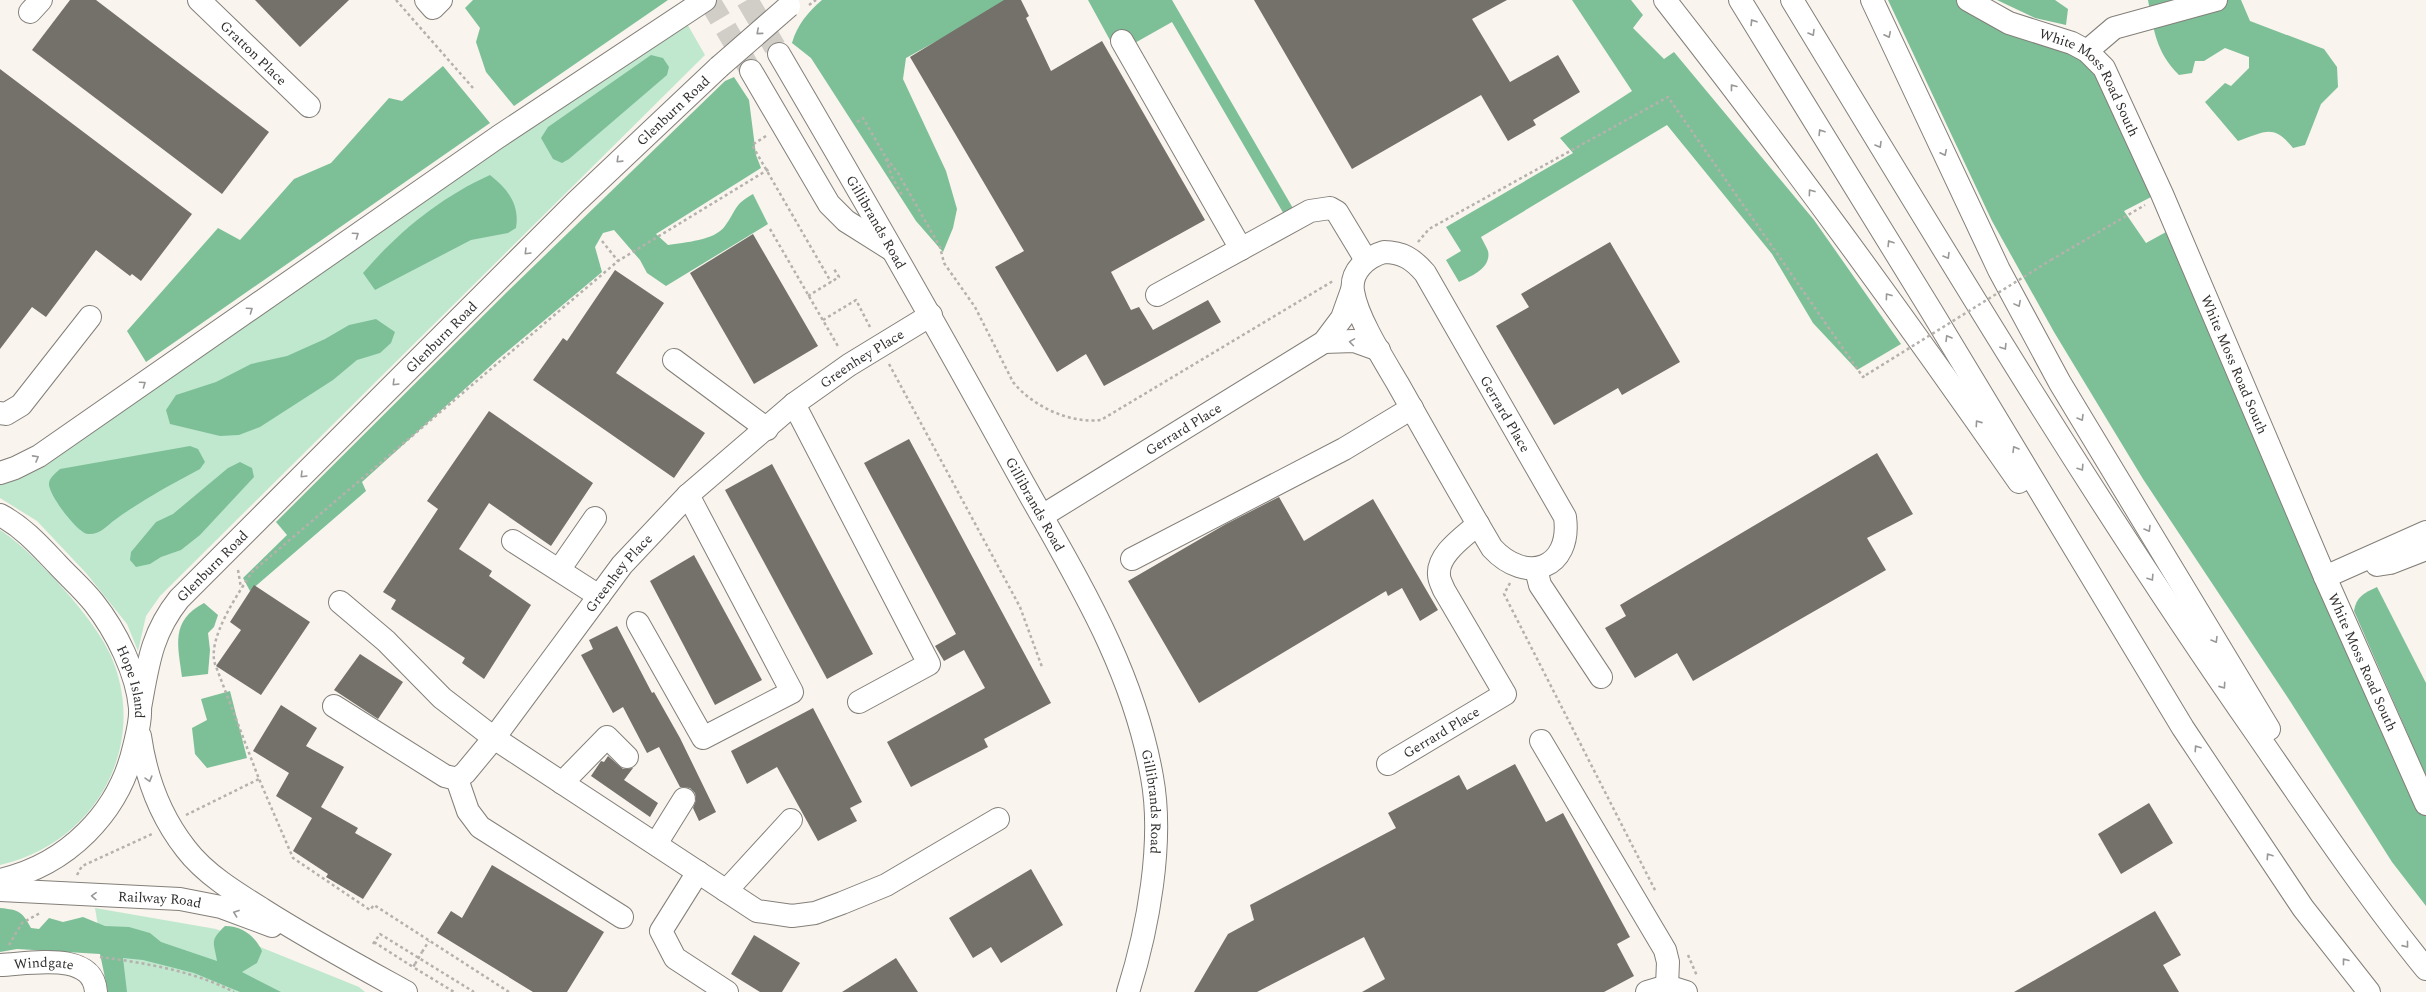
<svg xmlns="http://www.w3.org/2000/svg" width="2426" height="992" viewBox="0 0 2426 992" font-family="Spectral,serif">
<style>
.green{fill:#c0e8ce}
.forest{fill:#7dc097}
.building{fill:#74706a}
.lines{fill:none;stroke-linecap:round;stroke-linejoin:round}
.minor-tunnel{stroke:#d1cdc7;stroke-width:22;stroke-dasharray:22 11;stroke-linecap:butt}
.minor-casing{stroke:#837f79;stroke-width:24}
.major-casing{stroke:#837f79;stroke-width:24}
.highway-casing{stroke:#837f79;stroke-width:24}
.path{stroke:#b5b1ac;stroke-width:2.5;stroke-dasharray:3 3;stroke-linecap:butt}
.minor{stroke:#fff;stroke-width:22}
.major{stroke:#fff;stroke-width:22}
.highway{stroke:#fff;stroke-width:22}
.major-bridge-casing{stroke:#837f79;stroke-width:24;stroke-linecap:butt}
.path-bridge{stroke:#b5b1ac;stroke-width:2.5;stroke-dasharray:3 3;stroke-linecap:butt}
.major-bridge{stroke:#fff;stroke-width:22}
.oneway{stroke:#989896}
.labels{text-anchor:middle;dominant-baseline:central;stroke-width:4;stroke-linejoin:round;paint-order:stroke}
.street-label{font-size:14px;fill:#32302e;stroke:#fff}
</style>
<rect width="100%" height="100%" fill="#f9f4ed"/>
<!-- green -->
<g class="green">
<polygon points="686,22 705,55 160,596 146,616 138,651 127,624 86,573 37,521 0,498 0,481 116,409"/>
<path d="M0 530C33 551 96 620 111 656 150 747 94 844 0 865Z"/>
<polygon points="95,908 216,929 359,987 365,992 109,992"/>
</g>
<!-- forest -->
<g class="forest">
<polygon points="473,0 668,0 514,106 486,72 476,42 480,28 465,8"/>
<path d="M822 0H1011L906 58 903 79 946 171 957 209 953 228 943 252 916 221 811 58 792 43C797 25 808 12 822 0Z"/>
<polygon points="1088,0 1172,0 1294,210 1285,216 1172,22 1117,53"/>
<path d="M1572 0H1631L1643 15 1633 28 1664 59 1674 52 1814 220 1901 344 1857 370 1813 323 1772 254 1667 125 1481 237C1483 241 1486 246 1488 251 1492 268 1470 277 1459 282L1446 260 1461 251 1446 227 1573 153 1560 138 1632 91Z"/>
<polygon points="1888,0 1960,0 2066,49 2098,72 2153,196 2124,211 2146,243 2166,232 2426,801 2426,906 2392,862 2290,701 2143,479 2054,332 1992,221"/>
<polygon points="1997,0 2055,0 2068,9 2066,25 2035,18"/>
<path d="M2148 0H2241L2250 21 2324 49 2337 67 2338 87 2321 104 2305 145 2293 148C2273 123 2265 132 2238 141L2205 102 2225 83 2231 86 2249 68V57L2225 48 2204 61H2195L2192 73 2179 75C2156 52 2154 31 2148 0Z"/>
<polygon points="651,55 663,58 669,67 667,75 569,159 562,163 553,159 541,138 548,127"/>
<polygon points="443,66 490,123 146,362 127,331 218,228 240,240 294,179 331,163 389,98 402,101"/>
<path d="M734 77 749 100 756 155 761 168 656 234 668 245C685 242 714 241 725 226 737 210 733 205 753 194L768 224 666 286 647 273 640 260 614 230 603 233 595 247 602 272 498 359 362 482 366 491 250 591 243 578 287 535 276 522 507 292 725 81Z"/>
<path d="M490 175C508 189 520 205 516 228L508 233 471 240 375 290 363 273C398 232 441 197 490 175Z"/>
<polygon points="376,319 395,332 391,343 380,353 357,360 333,380 260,427 239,435 220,436 170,424 166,410 176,395 216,382 251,364 287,356 325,339 349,325"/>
<path d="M190 446 198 449 205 462 200 469C170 485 140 501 112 522 105 528 98 535 88 534 78 534 47 493 49 483 50 477 56 473 60 469Z"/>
<polygon points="240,462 252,468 254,477 200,535 181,550 161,557 150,564 136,567 130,560 131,552 156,522 173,514 228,468"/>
<path d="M2377 587 2426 683V776L2354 611C2356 597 2364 593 2377 587Z"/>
<path d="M204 603 218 615 214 627 208 633 210 650 208 674 182 677C178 645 170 621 204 603Z"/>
<polygon points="230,691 247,758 207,768 195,754 192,728 207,720 201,699"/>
<path d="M0 908C19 910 22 911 31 928L39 929 49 918 63 922 83 917 105 926 129 927 150 933 161 942 217 961C214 942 209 941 225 926 242 926 255 936 262 951L257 963 242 972 281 992H240L194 973 143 960 123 958 127 992H108L100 954 17 949 0 952Z"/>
</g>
<!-- building -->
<g class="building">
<polygon points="70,0 96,0 269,132 222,194 32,50"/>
<polygon points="255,0 349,0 300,47"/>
<polygon points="1004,0 1021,0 1029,16 1026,18 1051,71 1102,41 1205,220 1111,272 1131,310 1139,307 1153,330 1208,300 1221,322 1104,386 1086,354 1057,372 995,267 1024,251 910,57"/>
<polygon points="1254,0 1507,0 1472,19 1510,82 1558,55 1580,92 1533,120 1536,125 1508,141 1481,95 1352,169"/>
<polygon points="0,69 192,214 141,281 132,274 130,276 96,250 46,317 32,307 0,349"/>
<polygon points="753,234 818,346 754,384 690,273"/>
<polygon points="1610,242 1680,362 1622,395 1618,388 1554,425 1496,326 1529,307 1521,294"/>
<polygon points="615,270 664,303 616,373 705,433 674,478 533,380 563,338 567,341"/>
<polygon points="489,411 593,483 551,546 489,503 459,549 492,571 489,576 531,605 484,679 462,663 465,658 391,609 396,600 383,592 438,509 427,501"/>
<polygon points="909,439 1051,703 984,739 988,747 911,787 887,742 985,688 964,650 944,661 935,646 956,634 864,463"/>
<polygon points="1877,453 1913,514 1867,538 1886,570 1693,681 1677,653 1635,678 1605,628 1626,616 1620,605"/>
<polygon points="772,464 873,654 827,679 725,490"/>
<polygon points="1279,497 1304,541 1373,499 1438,610 1420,621 1402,588 1388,596 1386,591 1199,703 1128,581 1226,524"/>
<polygon points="694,555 762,680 715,705 650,581"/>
<polygon points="254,585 310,622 261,695 216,666 241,630 230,622"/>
<polygon points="617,626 652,693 654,692 680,738 716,812 699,821 693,808 696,800 695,793 690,788 680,787 659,747 647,753 623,707 613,713 581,655 593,649 589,640"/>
<polygon points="360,654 403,682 378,719 334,690"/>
<polygon points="281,705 317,728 306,746 344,767 321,807 358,828 355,833 392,854 363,899 326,877 328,874 293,851 312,818 276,796 289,773 253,751"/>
<polygon points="813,708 862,802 850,808 857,821 818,841 777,767 747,784 731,751"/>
<polygon points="608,756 623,769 633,768 624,780 658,803 650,817 591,776 601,761 604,762"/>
<polygon points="1515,764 1546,822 1563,813 1630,937 1617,944 1634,976 1604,992 1362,992 1385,979 1364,937 1257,992 1194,992 1228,934 1254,920 1250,905 1396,828 1388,813 1459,775 1467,790"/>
<polygon points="2149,803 2173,843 2121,874 2098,834"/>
<polygon points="492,865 604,932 567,992 533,992 437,933 451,911 462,918"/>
<polygon points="1031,869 1063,925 1001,963 991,947 973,958 949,918"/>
<polygon points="2155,911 2181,955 2163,965 2179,992 2014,992"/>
<polygon points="754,935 800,963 782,992 760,992 731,974"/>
<polygon points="896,958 918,992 842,992"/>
</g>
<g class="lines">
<!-- minor-tunnel -->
<g class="minor-tunnel">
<polyline points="709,0 751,71"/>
<polyline points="747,0 779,54"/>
</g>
<!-- minor casing -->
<g class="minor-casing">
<g id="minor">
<path id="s1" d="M199 0 309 106"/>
<polyline points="426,0 433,8 441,0"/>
<path id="s2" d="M1968 0 2009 23 2072 43 2087 51 2104 68 2162 194 2325 577 2426 804"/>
<polyline points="30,12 41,0"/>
<polyline points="1122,41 1241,249"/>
<polyline points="2087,51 2114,28 2216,0"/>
<path id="s3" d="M779 54C860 192 939 330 1016 470 1071 570 1132 662 1152 777 1164 842 1148 929 1128 992"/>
<polyline points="751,71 829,204 846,221 892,250"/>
<path d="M1384 252C1402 252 1413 259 1425 273L1565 517C1572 569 1526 585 1492 548 1460 494 1429 439 1398 384 1384 360 1357 318 1353 291 1350 271 1367 257 1384 252Z"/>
<polyline points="1157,295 1310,211 1330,208 1337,212 1366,260"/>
<polyline points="1324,342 1354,341 1379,350"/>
<polyline points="674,360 767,429"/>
<polyline points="794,404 929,664 859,702"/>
<polyline points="0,413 6,414 21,405 90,317"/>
<path id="s4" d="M1042 516 1324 342 1342 318 1352 290"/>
<polyline points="513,541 599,596"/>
<polyline points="1132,559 1344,449 1412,408"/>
<polyline points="2377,565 2390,563 2426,549"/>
<polyline points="1536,569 1540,585 1601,677"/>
<polyline points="559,570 595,518"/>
<polyline points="2325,577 2426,532"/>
<polyline points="340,602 386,641 442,698 494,738 757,911 792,916 815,913 842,903 886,885 998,819"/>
<polyline points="638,623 703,738 792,692 688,495"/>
<path id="s5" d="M334 706 445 776 457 779 465 773 494 738 622 565 688 495 794 404 849 365 931 315"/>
<polyline points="1541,741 1665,950 1668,962 1667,986"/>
<path id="s6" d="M1388 764 1505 694 1444 590C1442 585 1439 580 1439 575 1437 554 1465 536 1478 524"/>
<polyline points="457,779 468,811 480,827 622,917"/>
<polyline points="562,783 607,737 627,757"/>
<polyline points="656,844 684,799"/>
<polyline points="698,872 661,931 675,958 727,992"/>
<polyline points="726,891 791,820"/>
<path id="s7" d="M0 965C30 964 93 950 96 992"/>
<polyline points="1647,992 1667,986 1686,992"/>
</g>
</g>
<!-- major casing -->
<g class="major-casing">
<g id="major">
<polyline points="0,473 15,468 39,456 498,137 705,0"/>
<path id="s8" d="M0 515C23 527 39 545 57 564 69 577 83 589 94 603 116 631 137 673 140 708 141 721 137 734 134 747 119 813 67 865 0 880"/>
<path id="s9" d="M140 708C148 665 151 634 179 599L576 202 719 67"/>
<path d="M140 736C146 778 160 816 186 849 205 874 236 893 262 909 309 939 357 965 406 992"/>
<path id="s10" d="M0 890 180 899 221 907 272 926"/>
</g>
</g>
<!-- highway casing -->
<g class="highway-casing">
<g id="highway">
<path d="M1665 0C1788 157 1905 318 2019 482"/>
<polyline points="1740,0 1932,312 2183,728 2303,908 2369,992"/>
<path d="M1792 0C1942 247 2091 496 2256 733 2311 813 2365 894 2426 969"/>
<polyline points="1872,0 1999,270 2060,383 2269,729"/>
</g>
</g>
<!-- path -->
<g class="path">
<polyline points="396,0 473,88"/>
<polyline points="809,5 816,0"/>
<path d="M857 122 863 118 885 156 898 173 940 247 944 263 975 307 1013 382C1032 406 1070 424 1101 420L1333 281"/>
<polyline points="766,136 752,145 831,282"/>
<polyline points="886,159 892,177 902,195"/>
<polyline points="770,229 839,348"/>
<polyline points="602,241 618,261"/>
<polyline points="1418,242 1429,229 1668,97 1863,377 1866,375"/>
<polyline points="2051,260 2145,205"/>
<polyline points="808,296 839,277 834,269"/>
<polyline points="823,320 856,300 871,329"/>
<polyline points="889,364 1020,607 1042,667"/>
<polyline points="238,570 241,588"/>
<polyline points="1510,583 1504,594 1656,892"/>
<polyline points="186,815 259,779"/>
<polyline points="77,875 82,866 152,834"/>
<polyline points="374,942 413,967"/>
<polyline points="373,944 380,934 474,992"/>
<polyline points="9,945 22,923 40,913"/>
<polyline points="422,952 429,941"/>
<polyline points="1688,955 1697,976"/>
<path d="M100 957C145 963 194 971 234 992"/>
<polyline points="415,964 413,967 454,992"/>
<path d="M509 992 374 905 370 910 293 858 259 779 215 664C207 638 238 594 252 572L618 261 769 169"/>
</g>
<!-- minor -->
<use href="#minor" class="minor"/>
<!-- major -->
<use href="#major" class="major"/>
<!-- highway -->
<use href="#highway" class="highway"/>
<!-- major-bridge casing -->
<g class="major-bridge-casing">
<polyline id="major-bridge" points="719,67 789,6"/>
</g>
<!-- path-bridge -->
<g class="path-bridge">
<polyline points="1866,375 2051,260"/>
<polyline points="415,964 422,952"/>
</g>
<!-- major-bridge -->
<use href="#major-bridge" class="major-bridge"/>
</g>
<!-- one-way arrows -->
<defs><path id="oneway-chevron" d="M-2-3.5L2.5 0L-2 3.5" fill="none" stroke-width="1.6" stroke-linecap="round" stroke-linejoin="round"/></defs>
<g class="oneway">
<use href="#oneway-chevron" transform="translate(1753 22) rotate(-122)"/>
<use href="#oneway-chevron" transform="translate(759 32) rotate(139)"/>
<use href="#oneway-chevron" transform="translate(1812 33) rotate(59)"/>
<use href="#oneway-chevron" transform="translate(1888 35) rotate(64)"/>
<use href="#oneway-chevron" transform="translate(1733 87) rotate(-128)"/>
<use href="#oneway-chevron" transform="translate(1821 132) rotate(-122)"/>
<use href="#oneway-chevron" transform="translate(1879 145) rotate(59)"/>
<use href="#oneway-chevron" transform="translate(1944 153) rotate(64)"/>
<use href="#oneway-chevron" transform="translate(619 160) rotate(136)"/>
<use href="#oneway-chevron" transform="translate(1811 192) rotate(-126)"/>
<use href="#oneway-chevron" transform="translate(356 235) rotate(-35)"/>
<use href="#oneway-chevron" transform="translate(1890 243) rotate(-122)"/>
<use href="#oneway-chevron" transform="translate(527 252) rotate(135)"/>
<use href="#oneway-chevron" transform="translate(1947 256) rotate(59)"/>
<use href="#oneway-chevron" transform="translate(1888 296) rotate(-126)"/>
<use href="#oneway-chevron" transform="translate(2018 304) rotate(62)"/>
<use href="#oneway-chevron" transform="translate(250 310) rotate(-35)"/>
<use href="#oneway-chevron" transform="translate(1948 338) rotate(-121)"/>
<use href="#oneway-chevron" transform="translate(1352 342) rotate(-171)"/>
<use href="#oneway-chevron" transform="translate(2004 347) rotate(58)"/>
<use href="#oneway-chevron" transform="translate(395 383) rotate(135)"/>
<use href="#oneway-chevron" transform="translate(143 384) rotate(-35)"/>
<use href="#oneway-chevron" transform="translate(2081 418) rotate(59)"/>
<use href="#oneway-chevron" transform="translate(1978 423) rotate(-125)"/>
<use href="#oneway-chevron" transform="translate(2015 449) rotate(-121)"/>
<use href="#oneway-chevron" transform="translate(36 458) rotate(-29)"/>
<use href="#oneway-chevron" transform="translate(2081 468) rotate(57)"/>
<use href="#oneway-chevron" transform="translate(303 475) rotate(135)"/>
<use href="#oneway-chevron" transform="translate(2148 529) rotate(59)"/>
<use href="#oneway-chevron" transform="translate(2151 578) rotate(57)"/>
<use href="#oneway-chevron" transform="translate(2215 640) rotate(59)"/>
<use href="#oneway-chevron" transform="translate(2223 686) rotate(55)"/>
<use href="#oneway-chevron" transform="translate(2197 748) rotate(-124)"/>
<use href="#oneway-chevron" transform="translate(149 779) rotate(74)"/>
<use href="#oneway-chevron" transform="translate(2269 856) rotate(-124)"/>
<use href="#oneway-chevron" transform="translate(94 896) rotate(-178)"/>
<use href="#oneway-chevron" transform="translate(236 913) rotate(-160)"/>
<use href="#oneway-chevron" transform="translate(2406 945) rotate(51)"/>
<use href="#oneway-chevron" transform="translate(2345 961) rotate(-128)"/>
</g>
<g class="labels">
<!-- street labels -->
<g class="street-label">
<text stroke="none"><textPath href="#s1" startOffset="76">Gratton Place</textPath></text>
<text stroke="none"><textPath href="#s2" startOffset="154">White Moss Road South</textPath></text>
<text stroke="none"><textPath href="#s9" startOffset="812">Glenburn Road</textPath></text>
<text stroke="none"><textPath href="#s3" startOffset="194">Gillibrands Road</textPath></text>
<text stroke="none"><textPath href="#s9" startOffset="488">Glenburn Road</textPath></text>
<text stroke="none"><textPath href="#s5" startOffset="732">Greenhey Place</textPath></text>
<text stroke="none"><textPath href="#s2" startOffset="478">White Moss Road South</textPath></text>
<text transform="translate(1505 414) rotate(60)">Gerrard Place</text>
<text stroke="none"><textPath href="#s4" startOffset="166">Gerrard Place</textPath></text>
<text stroke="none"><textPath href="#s3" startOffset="518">Gillibrands Road</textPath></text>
<text stroke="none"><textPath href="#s9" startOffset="164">Glenburn Road</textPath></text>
<text stroke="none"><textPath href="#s5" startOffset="406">Greenhey Place</textPath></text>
<text stroke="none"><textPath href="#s2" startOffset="802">White Moss Road South</textPath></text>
<text stroke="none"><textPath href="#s8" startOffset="218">Hope Island</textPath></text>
<text stroke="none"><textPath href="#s6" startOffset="62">Gerrard Place</textPath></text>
<text stroke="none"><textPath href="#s3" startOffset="841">Gillibrands Road</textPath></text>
<text stroke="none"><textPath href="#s10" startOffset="160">Railway Road</textPath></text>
<text stroke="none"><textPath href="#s7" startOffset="44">Windgate</textPath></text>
</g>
</g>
</svg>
